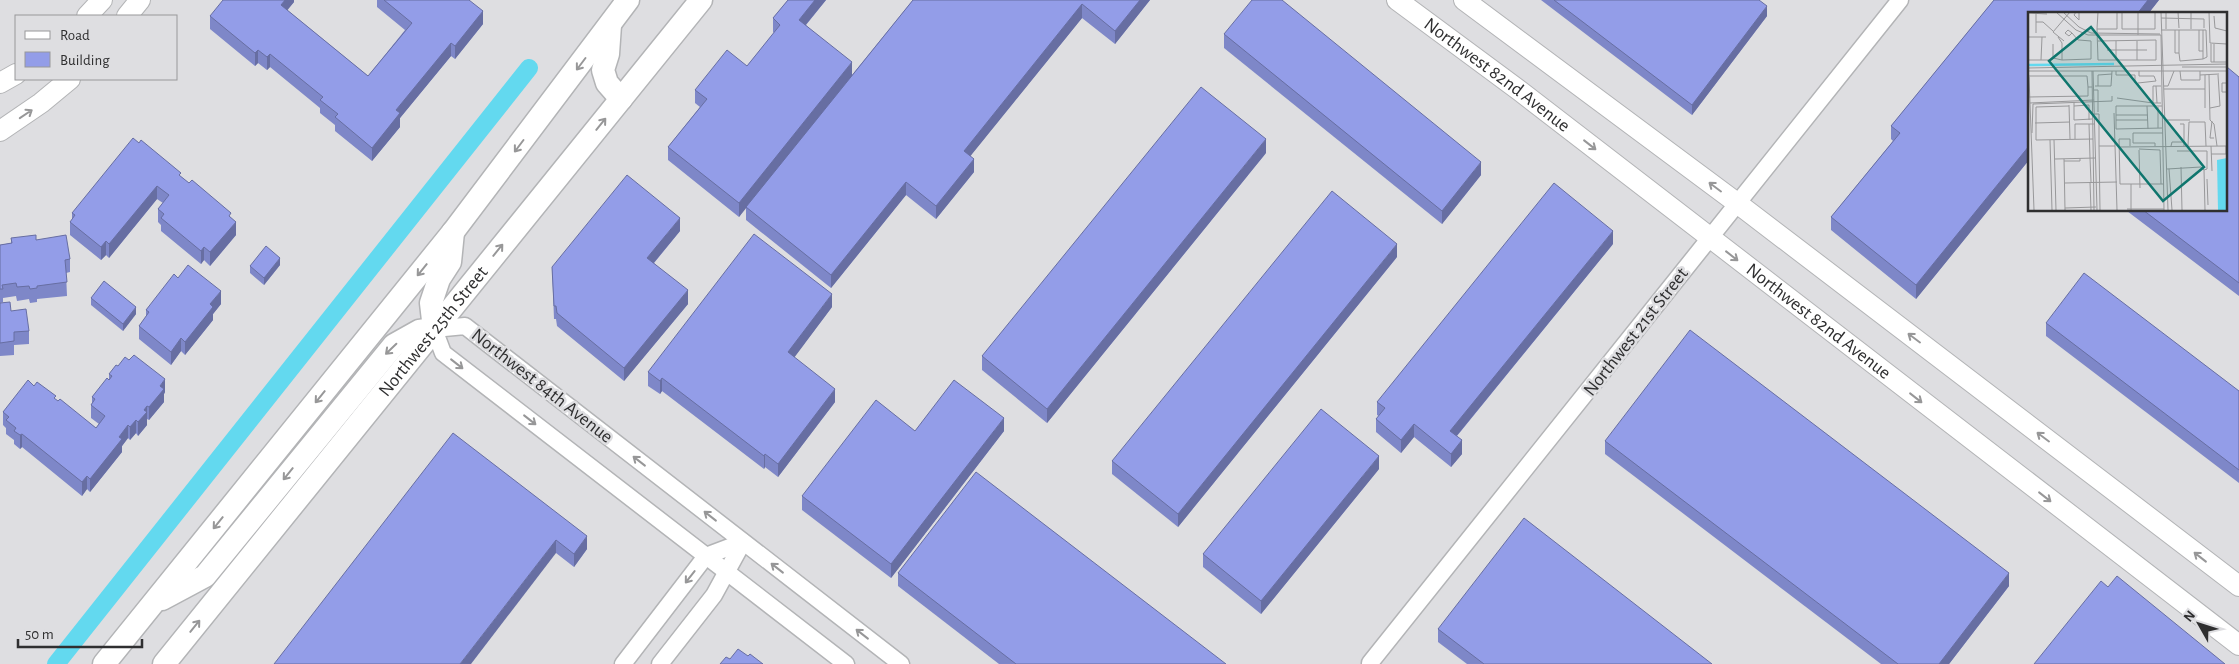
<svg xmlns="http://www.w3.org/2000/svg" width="2239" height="664" viewBox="0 0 2239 664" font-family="'Alegreya Sans',sans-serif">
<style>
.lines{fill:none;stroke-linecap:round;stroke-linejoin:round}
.canal{stroke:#63d9ef;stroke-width:18}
.minor-casing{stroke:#b3b4b6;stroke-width:19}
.tertiary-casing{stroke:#b3b4b6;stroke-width:22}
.secondary-casing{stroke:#b3b4b6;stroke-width:25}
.minor{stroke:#fff;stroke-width:16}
.tertiary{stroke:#fff;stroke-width:20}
.secondary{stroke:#fff;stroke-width:22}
.wall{fill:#7e87c8}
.shaded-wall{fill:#676ea2}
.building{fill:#939de8;stroke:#676ea2}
.oneway{stroke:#979798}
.labels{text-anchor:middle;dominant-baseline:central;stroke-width:5;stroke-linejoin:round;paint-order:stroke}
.street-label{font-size:19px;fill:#2f2f30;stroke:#dedee1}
.inset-river{fill:none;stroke:#63d9ef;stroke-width:2.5}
.inset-road{fill:none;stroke:#98989a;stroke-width:1}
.view{fill:#0f766e;fill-opacity:0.15;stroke:#0f766e;stroke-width:2.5}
.inset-edge{fill:none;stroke:#2f2f30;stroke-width:2.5}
</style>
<rect width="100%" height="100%" fill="#dedee1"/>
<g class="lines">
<!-- canal -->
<polyline class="canal" points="56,664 529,68"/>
<!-- minor casing -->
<g class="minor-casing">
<g id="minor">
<polyline points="1370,663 1900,0"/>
<polyline points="623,664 706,556 743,542"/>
<polyline points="660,664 714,595 743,542"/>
<polyline points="846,664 443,353 434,329 465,326 901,664"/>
</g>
</g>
<!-- tertiary casing -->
<g class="tertiary-casing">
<g id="tertiary">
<path id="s1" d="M1397 0 1520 91 2239 645"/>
<polyline points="1464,0 1737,203 2239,586"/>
<polyline points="87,16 102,0"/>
<polyline points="127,16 140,0"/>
<polyline points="0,83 16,74"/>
<polyline points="0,131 41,103 70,79"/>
</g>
</g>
<!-- secondary casing -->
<g class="secondary-casing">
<g id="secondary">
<polyline points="610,25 608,54 603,70 607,83 621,99"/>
<polyline points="434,329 431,303 439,279 450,262 453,232"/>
<polyline points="162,599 205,576 394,345 419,331 434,329"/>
<polyline points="104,664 453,232 628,0"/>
<path id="s2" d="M164 664 701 0"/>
</g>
</g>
<!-- minor -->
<use href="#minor" class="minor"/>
<!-- tertiary -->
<use href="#tertiary" class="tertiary"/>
<!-- secondary -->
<use href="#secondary" class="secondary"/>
</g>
<!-- wall -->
<g class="wall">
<polygon points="294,0 294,2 287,10 368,76 405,30 377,7 377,0 469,0 483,24 455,59 451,56 400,118 400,127 372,161 335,131 335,125 320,113 320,108 270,67 267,70 258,63 255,66 210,29 210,16"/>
<polygon points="788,0 826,0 806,25 852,75 913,0 1150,0 1115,44 1082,18 970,156 974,172 936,219 906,195 831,288 746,220 746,207 739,217 668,160 668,147 700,107 695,103 695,90 747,66 774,33 773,32 773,18"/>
<polygon points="1541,0 1759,0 1767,16 1692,115"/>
<polygon points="1994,0 2159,0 2148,14 2029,14 2029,160 1916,299 1831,230 1831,217 1893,141 1891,139 1891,126"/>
<polygon points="1224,34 1481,175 1442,224 1224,48"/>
<polygon points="2239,77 2239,296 2127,211 2127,210 2225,210"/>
<polygon points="1266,153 1047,423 982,370 982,356"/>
<polygon points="181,177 231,218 236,235 210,266 204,260 201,264 161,231 161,225 158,222 158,209 163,203 157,199 109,258 106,255 101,260 70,235 70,222 72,220 72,213"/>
<polygon points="680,231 654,263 688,304 624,381 557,326 556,319 554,319 552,267"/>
<polygon points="11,238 36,240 70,259 70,272 66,273 67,296 37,299 37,302 30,303 29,299 17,301 16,296 3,298 3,302 0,303 0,245 11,243"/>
<polygon points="1613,244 1457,436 1462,454 1451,467 1414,437 1401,453 1376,432 1376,419 1379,416 1377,415 1377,402"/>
<polygon points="1397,257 1178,527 1112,474 1112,461"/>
<polygon points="280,265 264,285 250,273 250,266"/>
<polygon points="178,278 221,304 213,314 213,320 185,355 181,351 171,365 139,339 139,326 146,317 146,310"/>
<polygon points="91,298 136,314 123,331 91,305"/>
<polygon points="0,303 11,311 29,331 29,344 14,345 14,355 0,356"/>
<polygon points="832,307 794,357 835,402 778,477 765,467 764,469 662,391 660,394 648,386 648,372"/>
<polygon points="2046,323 2239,391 2239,483 2046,336"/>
<polygon points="109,374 165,392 164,394 164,402 149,420 147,419 147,425 138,436 136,433 130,440 128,438 122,446 122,452 90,492 87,489 82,496 22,447 20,449 14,444 14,440 6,434 6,428 3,425 3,412 34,386 96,428 99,424 91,418 91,405 92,403 92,397 109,379"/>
<polygon points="915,431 1004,431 891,578 802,510 802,496"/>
<polygon points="453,433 587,549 574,567 556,553"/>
<polygon points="1605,441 2009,586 1949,664 1881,664 1605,454"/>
<polygon points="1379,469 1261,614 1203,567 1203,554"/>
<polygon points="898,573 1226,664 999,664 898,586"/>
<polygon points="1438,629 1712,664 1467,664 1438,642"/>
</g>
<!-- shaded-wall -->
<g class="shaded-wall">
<polygon points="285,0 294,0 294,2 281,18 281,5"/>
<polygon points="815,0 826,0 799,33 799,20"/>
<polygon points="1140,0 1150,0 1115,44 1115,31"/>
<polygon points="2148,0 2159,0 2148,14 2137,14"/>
<polygon points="1082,4 1082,18 964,164 964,151"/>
<polygon points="1767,6 1767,16 1692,115 1692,105"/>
<polygon points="483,11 483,24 455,59 455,46"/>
<polygon points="451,43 451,56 400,118 400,127 372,161 372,148 396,110"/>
<polygon points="258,50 258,63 255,66 255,53"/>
<polygon points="270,54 270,67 267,70 267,57"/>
<polygon points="852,62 852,76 739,217 739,203"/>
<polygon points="1266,139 1266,153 1047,423 1047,409"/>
<polygon points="2029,146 2029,160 1916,299 1916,285"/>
<polygon points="974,159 974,172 936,219 936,206"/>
<polygon points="1481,162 1481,175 1442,224 1442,211"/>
<polygon points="906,182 906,195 831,288 831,275"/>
<polygon points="157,186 157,199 109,258 109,244"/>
<polygon points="680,218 680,231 647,271 647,258"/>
<polygon points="236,222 236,235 210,266 210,252"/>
<polygon points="1613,231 1613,244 1450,444 1450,431"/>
<polygon points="106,241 106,255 101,260 101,247"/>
<polygon points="1397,244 1397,257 1178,527 1178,514"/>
<polygon points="204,247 204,260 201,264 201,251"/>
<polygon points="280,258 280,265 264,285 264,278"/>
<polygon points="688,290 688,304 624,381 624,368"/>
<polygon points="221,291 221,304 213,314 213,320 185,355 185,342 210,304"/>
<polygon points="832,294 832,307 788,366 788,352"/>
<polygon points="136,307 136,314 123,331 123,324"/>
<polygon points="181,338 181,351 171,365 171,352"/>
<polygon points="662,378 662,391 660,394 660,381"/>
<polygon points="165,379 165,392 164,394 164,402 149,420 149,407 160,386"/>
<polygon points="835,389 835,402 778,477 778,464"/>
<polygon points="147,406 147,425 138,436 138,422 144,410"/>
<polygon points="1004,418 1004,431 891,578 891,564"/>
<polygon points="136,420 136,433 130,440 130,427"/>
<polygon points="1414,424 1414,437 1401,453 1401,440"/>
<polygon points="128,425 128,438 122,446 122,452 90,492 90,479 119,437"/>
<polygon points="22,434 22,447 20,449 20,435"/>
<polygon points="1462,440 1462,454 1451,467 1451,454"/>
<polygon points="765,454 765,467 764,469 764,456"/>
<polygon points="1379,456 1379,469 1261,614 1261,601"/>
<polygon points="87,476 87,489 82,496 82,482"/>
<polygon points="587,536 587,549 574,567 574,554"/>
<polygon points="556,540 556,553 471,664 460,664"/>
<polygon points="2009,573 2009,586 1949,664 1939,664"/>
</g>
<!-- building -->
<g class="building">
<polygon points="223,0 285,0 281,5 368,76 412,23 384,0 469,0 483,11 455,46 451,43 396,110 400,113 372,148 335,117 338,114 320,100 323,97 270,54 267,57 258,50 255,53 210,16"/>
<polygon points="788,0 815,0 799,20 852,62 739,203 668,147 707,99 695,90 727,50 747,66 780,25 773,18"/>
<polygon points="913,0 1140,0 1115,31 1082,4 964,151 974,159 936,206 906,182 831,275 746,207"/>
<polygon points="1252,0 1282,0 1481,162 1442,211 1224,34"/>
<polygon points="1554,0 1759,0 1767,6 1692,105"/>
<polygon points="1994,0 2148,0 2137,14 2029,14 2029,146 1916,285 1831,217 1900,133 1891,126"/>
<polygon points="2227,67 2239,77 2239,283 2143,210 2225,210 2225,69"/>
<polygon points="1201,87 1266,139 1047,409 982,356"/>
<polygon points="133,138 139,143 141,140 181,173 179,175 189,183 192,180 231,213 229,216 236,222 210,252 204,247 201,251 161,218 164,214 158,209 169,195 157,186 109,244 106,241 101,247 70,222 75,215 72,213"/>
<polygon points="627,175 680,218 647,258 688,290 624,368 557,313 556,306 554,306 552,267"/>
<polygon points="1554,183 1613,231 1450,431 1462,440 1451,454 1414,424 1401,440 1376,419 1385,408 1377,402"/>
<polygon points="1332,191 1397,244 1178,514 1112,461"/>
<polygon points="754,234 832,294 788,352 835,389 778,464 765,454 764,456 662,378 660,381 648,372"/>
<polygon points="36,235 36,240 66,235 70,259 65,260 67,282 37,286 37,288 30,289 29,286 17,287 16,283 2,285 3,289 0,289 0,245 12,243 11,238"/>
<polygon points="266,246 280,258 264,278 250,266"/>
<polygon points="188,265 221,291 210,304 213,307 185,342 181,338 171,352 139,326 149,312 146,310 174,274 178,278"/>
<polygon points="2084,273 2239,391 2239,470 2046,323"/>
<polygon points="104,281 136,307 123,324 91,298"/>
<polygon points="10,302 11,311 26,309 29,331 14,332 14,341 0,343 0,303"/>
<polygon points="1690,330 2009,573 1939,664 1898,664 1605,441"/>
<polygon points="134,355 165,379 160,386 164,389 149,407 147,406 144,410 147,412 138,422 136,420 130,427 128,425 119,437 122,439 90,479 87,476 82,482 22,434 20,435 14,431 16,428 6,420 9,417 3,412 28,380 34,386 37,382 56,396 54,398 58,401 60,399 96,428 105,416 91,405 95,399 92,397 107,378 109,380 112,376 109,374 116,365 118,366 125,357 129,360"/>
<polygon points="954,380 1004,418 891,564 802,496 876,400 915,431"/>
<polygon points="1321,409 1379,456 1261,601 1203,554"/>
<polygon points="453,433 587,536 574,554 556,540 460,664 274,664"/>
<polygon points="976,472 1226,664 1016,664 898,573"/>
<polygon points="1524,518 1712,664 1484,664 1438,629"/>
<polygon points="2117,576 2225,664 2034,664 2101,581 2108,587"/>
<polygon points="738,649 748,656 750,654 763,664 720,664 726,657 730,659"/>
</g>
<!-- one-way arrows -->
<defs><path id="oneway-shaft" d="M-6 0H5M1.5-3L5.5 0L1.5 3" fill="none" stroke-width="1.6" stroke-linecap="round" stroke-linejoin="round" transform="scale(1.25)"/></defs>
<g class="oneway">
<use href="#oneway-shaft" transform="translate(581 64) rotate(127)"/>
<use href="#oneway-shaft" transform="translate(26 114) rotate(-34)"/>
<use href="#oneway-shaft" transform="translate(601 124) rotate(-51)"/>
<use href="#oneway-shaft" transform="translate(1590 145) rotate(38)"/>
<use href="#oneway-shaft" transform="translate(519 146) rotate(127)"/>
<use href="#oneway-shaft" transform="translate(1715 187) rotate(-143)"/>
<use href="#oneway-shaft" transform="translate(498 250) rotate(-51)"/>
<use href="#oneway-shaft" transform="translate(1732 256) rotate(38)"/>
<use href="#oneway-shaft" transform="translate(422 270) rotate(129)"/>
<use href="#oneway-shaft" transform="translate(1914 338) rotate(-143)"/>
<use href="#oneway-shaft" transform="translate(391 349) rotate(136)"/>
<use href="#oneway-shaft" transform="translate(457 364) rotate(38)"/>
<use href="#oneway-shaft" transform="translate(320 397) rotate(129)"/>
<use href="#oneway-shaft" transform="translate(1916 398) rotate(38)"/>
<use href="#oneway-shaft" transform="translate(530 420) rotate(38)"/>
<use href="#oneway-shaft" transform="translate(2043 437) rotate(-143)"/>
<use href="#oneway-shaft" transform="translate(639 461) rotate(-142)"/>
<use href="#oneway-shaft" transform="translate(288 474) rotate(129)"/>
<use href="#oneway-shaft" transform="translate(2045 497) rotate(38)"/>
<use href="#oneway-shaft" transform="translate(710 516) rotate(-142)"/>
<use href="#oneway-shaft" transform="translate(218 523) rotate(129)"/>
<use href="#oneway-shaft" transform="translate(2200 557) rotate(-142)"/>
<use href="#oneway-shaft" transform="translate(777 568) rotate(-142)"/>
<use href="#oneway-shaft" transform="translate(690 577) rotate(128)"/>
<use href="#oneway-shaft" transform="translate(195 626) rotate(-51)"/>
<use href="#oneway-shaft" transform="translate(862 634) rotate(-142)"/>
</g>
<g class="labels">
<!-- street labels -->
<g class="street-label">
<text stroke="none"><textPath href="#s1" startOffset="125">Northwest 82nd Avenue</textPath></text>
<text stroke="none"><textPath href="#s1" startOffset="530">Northwest 82nd Avenue</textPath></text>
<text stroke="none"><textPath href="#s2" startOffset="428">Northwest 25th Street</textPath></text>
<text transform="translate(1636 332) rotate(-52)">Northwest 21st Street</text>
<text transform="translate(542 386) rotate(38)">Northwest 84th Avenue</text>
</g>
</g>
<!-- overview -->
<g transform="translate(2028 12)">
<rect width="199" height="199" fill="#dedee1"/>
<path d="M199 146V198H190L189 148Z" fill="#63d9ef"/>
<path class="inset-river" d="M0 53 86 52"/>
<path class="inset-road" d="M28 0 48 18 60 23H133M35 0 51 15 63 21 132 22M48 0 46 3 51 8V0M94 0V17M133 0 140 198M138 0V17M150 0 151 16M163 0V17M181 0 182 31 199 32M0 1 19 2M186 4 187 16 199 19M133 6 176 7V16M8 10H15L25 19M69 17 70 0M89 17V0M94 17H110V0M133 18H178L179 45 175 47M147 18V41H151V18M171 18V39H175M8 21V1M110 23V17H127V0M133 23 136 198M0 25H18M30 25 34 31V48L63 47V29L51 28H50L44 21 40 18 37 21 41 24 44 21M36 29 25 20 42 0M70 29 128 28V48H70L69 17H89M88 29V48M25 32V46L34 48M183 32V50H199M186 32V50M79 38H119M151 41 152 49 175 47V18M0 48H21M13 48 14 25M109 48V29M154 55H199M0 56 199 52M0 59H199M64 59 66 198M65 59 69 198M88 59V63H107V71M152 59 153 68H172V59M172 63 191 62M177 63V96M181 63 182 108 186 112 189 134M1 64H59L60 75H64M1 65 6 198M110 71 128 69 126 64H111V59M199 71H194V80H199M67 74H83L84 59M70 74V63L84 62M128 74 129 91M133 74H125V91H133M136 74H140L146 59M136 77H177M66 78H70V100M1 85 60 84V75M89 86 125 91M46 90V108L64 107M2 91 66 88M41 93 42 127M41 94 8 95V128L65 127M46 94 61 93V108M119 94 120 117M134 94H88V117L134 116M130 95V116M182 96 192 94 190 63M86 101 89 198M65 102H71V134M88 103H120M88 108H120M137 108H162M184 109 182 126H186M7 111 42 110M61 112 62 146M152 112H156V134M4 121 5 92 84 89V84M47 127V112H67M22 128 24 198M26 128 28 198M71 134 72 198M71 134H87M102 134V127H91L92 172H103M127 134V131H105V121H135M143 134 144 130H156M160 134 161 110H177L178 134M183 134 184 159M91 135 199 134M111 137 132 138 133 172M111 138 112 176M149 139H179M183 142H198V134M62 146 63 170M27 147 67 146M36 147 37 198M36 149H52V146M153 155 154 198M139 157 173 155 176 158 179 157V139M141 157 144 198M176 158 177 198M179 167 180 193M62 170 63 198M37 171 89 170M37 196 68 195M99 197H136M103 198V172H136"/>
<path class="view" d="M63 15 176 155 135 189 21 49Z"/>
<rect width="199" height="199" class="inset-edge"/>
</g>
<!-- legend -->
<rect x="15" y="15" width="162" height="65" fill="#dedee1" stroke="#98989a"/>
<rect x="25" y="31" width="25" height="8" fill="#ffffff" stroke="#98989a"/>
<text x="60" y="40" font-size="15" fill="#2f2f30">Road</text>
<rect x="25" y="52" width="25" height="15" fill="#939de8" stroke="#98989a"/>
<text x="60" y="65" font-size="15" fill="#2f2f30">Building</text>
<!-- north arrow -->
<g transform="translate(2199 624) rotate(309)" stroke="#dedee1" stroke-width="4" paint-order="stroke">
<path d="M0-4L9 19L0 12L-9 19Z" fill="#2f2f30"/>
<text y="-8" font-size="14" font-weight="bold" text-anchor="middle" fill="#2f2f30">N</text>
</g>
<!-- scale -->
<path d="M18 639v8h124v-8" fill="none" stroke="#2f2f30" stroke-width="2.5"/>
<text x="25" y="639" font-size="15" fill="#2f2f30" stroke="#dedee1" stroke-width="4" paint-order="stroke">50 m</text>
</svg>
